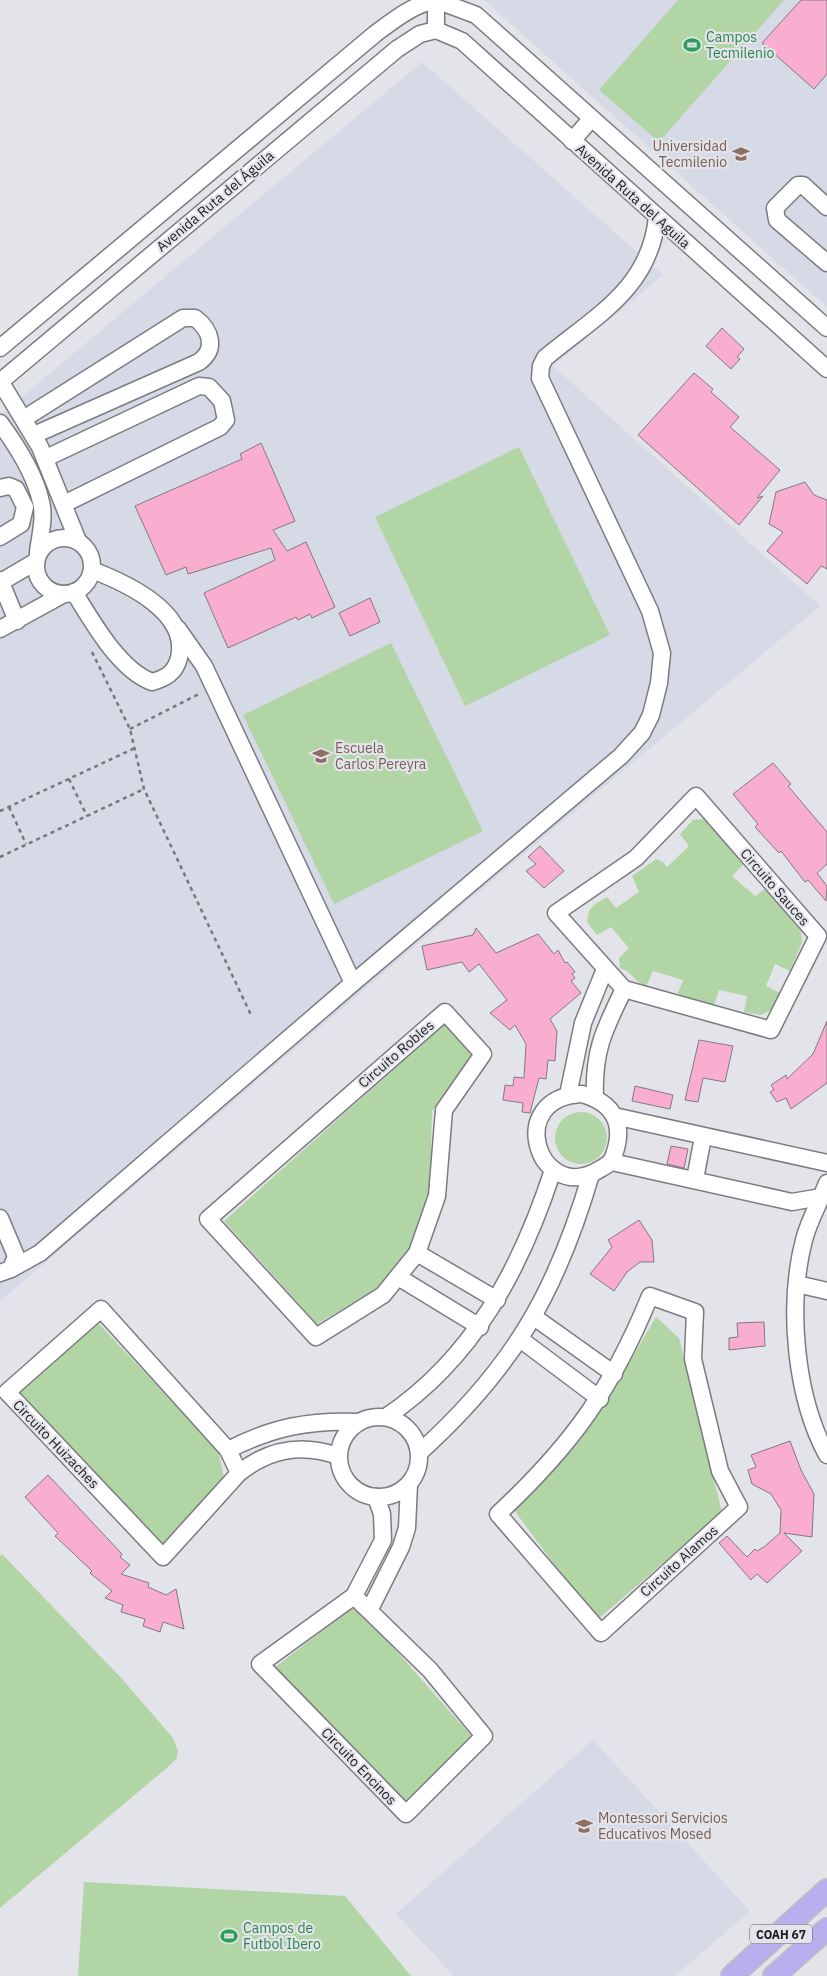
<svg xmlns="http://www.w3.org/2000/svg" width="827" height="1976" viewBox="0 0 827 1976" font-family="'IBM Plex Sans',sans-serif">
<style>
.built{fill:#d6d9e6}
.green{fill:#b1d5a4}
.building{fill:#f9aecf;stroke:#807a7d}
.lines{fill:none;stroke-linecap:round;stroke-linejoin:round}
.minor-casing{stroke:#7a7c81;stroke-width:19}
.major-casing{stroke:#bfbfc0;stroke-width:24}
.path{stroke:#78787c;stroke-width:2.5;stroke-dasharray:4 4;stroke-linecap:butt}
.minor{stroke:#fff;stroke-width:16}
.major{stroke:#b7afee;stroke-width:21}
.labels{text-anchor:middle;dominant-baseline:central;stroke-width:4.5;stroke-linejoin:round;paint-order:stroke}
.shield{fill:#e3e4ea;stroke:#58585b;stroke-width:1}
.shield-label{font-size:12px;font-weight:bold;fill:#1c1c1e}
.leisure-label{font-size:14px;fill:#27864d;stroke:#e3e4ea;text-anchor:start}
.education-label{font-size:14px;fill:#785e54;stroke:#e3e4ea;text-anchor:start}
.street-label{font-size:14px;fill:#1c1c1e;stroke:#e3e4ea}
</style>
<rect width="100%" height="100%" fill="#e3e4ea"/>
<!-- built -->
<g class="built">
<polygon points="484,0 827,0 827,307"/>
<polygon points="422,62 663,275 553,366 820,606 462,906 0,1301 0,415"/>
<polygon points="593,1740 750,1911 675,1976 454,1976 396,1914"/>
</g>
<!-- green -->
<g class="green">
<polygon points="678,0 784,0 659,142 599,90"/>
<polygon points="519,447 610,635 465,706 375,517"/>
<polygon points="391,643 483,831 334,904 243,715"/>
<path d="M704 819 711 824 743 865 732 876 755 896 767 888 801 932 802 942 790 971 775 964 766 986 780 993 773 1009 761 1015 744 1012 747 996 719 990 714 1005 683 998 678 993 683 980 653 971 646 987C635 982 631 971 620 968L619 958 629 948 611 927 597 935 587 922 589 911 595 904 607 897 616 908 639 892 632 876 656 859 663 862 667 867 689 846 680 834 693 820Z"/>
<polygon points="446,1023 473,1053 432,1111 430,1195 410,1248 379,1287 317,1324 224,1221"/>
<circle cx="581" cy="1138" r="26"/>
<polygon points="656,1317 679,1338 722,1512 596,1621 514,1510 603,1408"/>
<polygon points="98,1323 218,1450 224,1478 163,1546 17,1391"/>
<polygon points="2,1554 123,1680 173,1738 178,1751 177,1758 169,1766 0,1908 0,1556"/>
<polygon points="356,1605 473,1738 402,1806 274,1668"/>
<polygon points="84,1882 345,1896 411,1976 78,1976"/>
</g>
<!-- building -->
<g class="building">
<polygon points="801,0 827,0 827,74 814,89 762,43"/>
<polygon points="722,328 744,349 737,357 740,359 731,369 706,346"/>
<polygon points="694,373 713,389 711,392 739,417 730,427 780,470 757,498 763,496 739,525 638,435"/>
<polygon points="261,443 295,521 273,530 287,551 306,542 335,607 312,618 310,614 298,620 296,617 228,648 204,593 275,560 271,548 188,574 186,567 166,575 135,506 242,459 240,454"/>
<polygon points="805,482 814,495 827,500 827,569 821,566 807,584 767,551 783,532 769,524 776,492"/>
<polygon points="370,598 380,622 350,636 339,613"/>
<polygon points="773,763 791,784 788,786 827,832 827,864 817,873 827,886 826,901 808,880 805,882 781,851 779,853 755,827 758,824 733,794"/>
<polygon points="540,846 564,871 544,888 526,871 536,864 528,857"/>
<polygon points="476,928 496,953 538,934 554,954 558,950 565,963 567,962 575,972 572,974 575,978 571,981 581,993 550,1019 557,1031 555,1061 548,1060 546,1079 539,1078 530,1113 522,1112 523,1103 503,1100 505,1085 513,1086 514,1077 524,1078 526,1044 515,1025 510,1030 490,1013 507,1000 479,964 469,972 462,962 427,970 422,946 473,935"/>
<polygon points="827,1021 827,1083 791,1109 786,1098 777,1102 770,1092 774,1090 771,1085 786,1075 787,1079 813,1054"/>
<polygon points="699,1040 733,1046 725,1082 703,1078 698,1102 685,1100"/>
<polygon points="635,1086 673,1095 670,1109 632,1101"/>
<polygon points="671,1146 688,1149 684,1168 667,1164"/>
<polygon points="639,1220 652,1240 654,1262 640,1262 627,1272 614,1291 590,1274 612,1247 608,1240"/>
<polygon points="764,1322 765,1346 729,1350 729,1338 738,1337 737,1323"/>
<polygon points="790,1441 801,1470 814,1494 812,1537 784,1533 802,1551 767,1583 757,1574 751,1580 719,1543 727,1536 747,1557 755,1549 757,1551 764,1547 780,1533 781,1510 771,1494 752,1484 748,1470 756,1467 751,1455"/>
<polygon points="48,1475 122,1554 120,1557 130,1565 121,1574 149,1583 148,1587 166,1595 176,1589 184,1629 163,1622 160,1632 143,1626 145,1619 121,1612 123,1605 105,1598 112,1591 90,1573 92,1571 55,1536 58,1533 25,1497"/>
</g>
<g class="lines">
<!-- minor casing -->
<g class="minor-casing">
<g id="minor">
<polyline points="436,0 476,15 827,328"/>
<polyline points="436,30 462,41 827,369"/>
<polyline points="436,30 436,0"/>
<polyline points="572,141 591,119"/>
<polyline points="827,207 803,185 798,185 775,208 777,220 827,263"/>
<path d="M0 348 375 34C394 20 412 5 436 0"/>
<polyline points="0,381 40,447 78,541"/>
<polyline points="0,382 397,49 420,34 436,30"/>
<path d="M25 418 183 318H195C211 330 217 349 199 362L34 435"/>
<path d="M0 423C17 446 35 474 41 502 45 518 40 536 38 552"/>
<polyline points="46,458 199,386 209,387 222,401 226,420 220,427 64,504"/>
<polyline points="0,488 9,486 16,489 25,507 21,524 0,537"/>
<circle cx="64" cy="566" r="28"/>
<polyline points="0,580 17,621"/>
<polyline points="1,582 35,562"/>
<path d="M74 592C92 621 119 670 152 682 166 678 175 673 179 658 190 612 126 583 92 570"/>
<polyline points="0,629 64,594"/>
<polygon points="696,796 818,936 771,1030 624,989 556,913 636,858"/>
<path d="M353 983 621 756 642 733 651 715 659 683 662 653 650 611 540 378 541 366 545 358C595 316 650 289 657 217"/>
<polygon points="445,1012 483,1054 444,1110 437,1196 417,1253 383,1295 316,1337 208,1219"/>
<path d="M582 1094C614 1103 625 1124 614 1155 611 1165 603 1167 595 1172 537 1201 505 1097 582 1094Z"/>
<polyline points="568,1095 583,1023 605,969"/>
<path d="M595 1098C593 1051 604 1030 624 989"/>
<polyline points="614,1116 827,1163"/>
<polyline points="612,1162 792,1202 827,1196"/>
<polyline points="695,1179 703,1137"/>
<path d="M827 1183C820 1202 809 1220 804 1240 787 1305 795 1396 827 1455"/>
<polyline points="0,1218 16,1256 11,1269 0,1273"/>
<polyline points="417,1253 497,1300"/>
<polyline points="11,1269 40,1253 353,983 204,666 178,629"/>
<polyline points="398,1277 480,1327"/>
<polyline points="797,1284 827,1291"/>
<path d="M650 1296 695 1312 693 1359 720 1471 739 1507 601 1633 498 1514C572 1445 612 1389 650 1296Z"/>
<polyline points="534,1317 614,1374"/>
<polyline points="520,1339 600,1399"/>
<path d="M386 1417C474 1358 521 1268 553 1170"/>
<circle cx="379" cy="1457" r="40"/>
<path d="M228 1450C273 1427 309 1420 359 1422"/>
<path d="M419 1453C512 1369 556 1294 591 1174"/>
<path d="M239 1473 228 1450 101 1309 7 1392 163 1557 239 1473C269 1449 301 1443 338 1456"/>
<polyline points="354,1596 430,1670 484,1736 406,1814 260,1664 354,1596 383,1540 382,1514 376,1497"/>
<polyline points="370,1609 401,1547 407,1528 409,1484"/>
</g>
</g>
<!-- major casing -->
<g class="major-casing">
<g id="major">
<polyline points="732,1976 827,1890"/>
<polyline points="774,1976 827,1929"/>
</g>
</g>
<!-- path -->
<g class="path">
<polyline points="92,652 130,729 144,789 252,1017"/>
<polyline points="130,729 199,694"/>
<polyline points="69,779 87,816"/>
<polyline points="9,807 26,844"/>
<polyline points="0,811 135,748"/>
<polyline points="0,857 144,789"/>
</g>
<!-- minor -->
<use href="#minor" class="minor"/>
<!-- major -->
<use href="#major" class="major"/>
</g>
<!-- icons -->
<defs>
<g id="stadium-bare" transform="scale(1.35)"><path d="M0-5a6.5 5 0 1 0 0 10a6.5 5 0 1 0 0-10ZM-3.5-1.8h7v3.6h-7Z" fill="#2e9e5b" stroke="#e3e4ea" stroke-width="2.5" paint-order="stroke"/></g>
<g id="university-bare" transform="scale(1.35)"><path d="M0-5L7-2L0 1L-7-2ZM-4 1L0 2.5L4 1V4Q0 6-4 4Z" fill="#8d6e63" stroke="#e3e4ea" stroke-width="2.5" paint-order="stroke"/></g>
<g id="school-bare" transform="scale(1.35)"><path d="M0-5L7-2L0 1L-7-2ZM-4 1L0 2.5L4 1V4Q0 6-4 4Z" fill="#8d6e63" stroke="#e3e4ea" stroke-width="2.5" paint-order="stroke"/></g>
</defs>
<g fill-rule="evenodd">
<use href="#stadium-bare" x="692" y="45"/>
<use href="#university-bare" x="741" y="154"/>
<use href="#school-bare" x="321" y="756"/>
<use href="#university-bare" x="584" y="1826"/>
<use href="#stadium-bare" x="229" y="1936"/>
</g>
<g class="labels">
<!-- shield labels -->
<rect class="shield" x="750" y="1924.5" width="62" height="19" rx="4"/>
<g class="shield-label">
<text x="781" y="1934">COAH 67</text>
</g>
<!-- leisure labels -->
<g class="leisure-label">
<text x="706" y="37">Campos<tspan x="706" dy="16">Tecmilenio</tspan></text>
<text x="243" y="1928">Campos de<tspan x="243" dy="16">Futbol Ibero</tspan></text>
</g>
<!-- education labels -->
<g class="education-label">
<text x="727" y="146" text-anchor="end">Universidad<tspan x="727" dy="16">Tecmilenio</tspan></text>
<text x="335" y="748">Escuela<tspan x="335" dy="16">Carlos Pereyra</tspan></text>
<text x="598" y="1818">Montessori Servicios<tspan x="598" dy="16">Educativos Mosed</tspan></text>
</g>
<!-- street labels -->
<g class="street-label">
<text transform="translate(633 196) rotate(42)">Avenida Ruta del Aguila</text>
<text transform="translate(215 201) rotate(-40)">Avenida Ruta del Águila</text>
<text transform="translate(775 887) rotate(49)">Circuito Sauces</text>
<text transform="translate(396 1054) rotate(-41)">Circuito Robles</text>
<text transform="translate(56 1444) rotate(46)">Circuito Huizaches</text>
<text transform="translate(679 1561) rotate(-42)">Circuito Alamos</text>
<text transform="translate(359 1766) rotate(46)">Circuito Encinos</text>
</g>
</g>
</svg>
